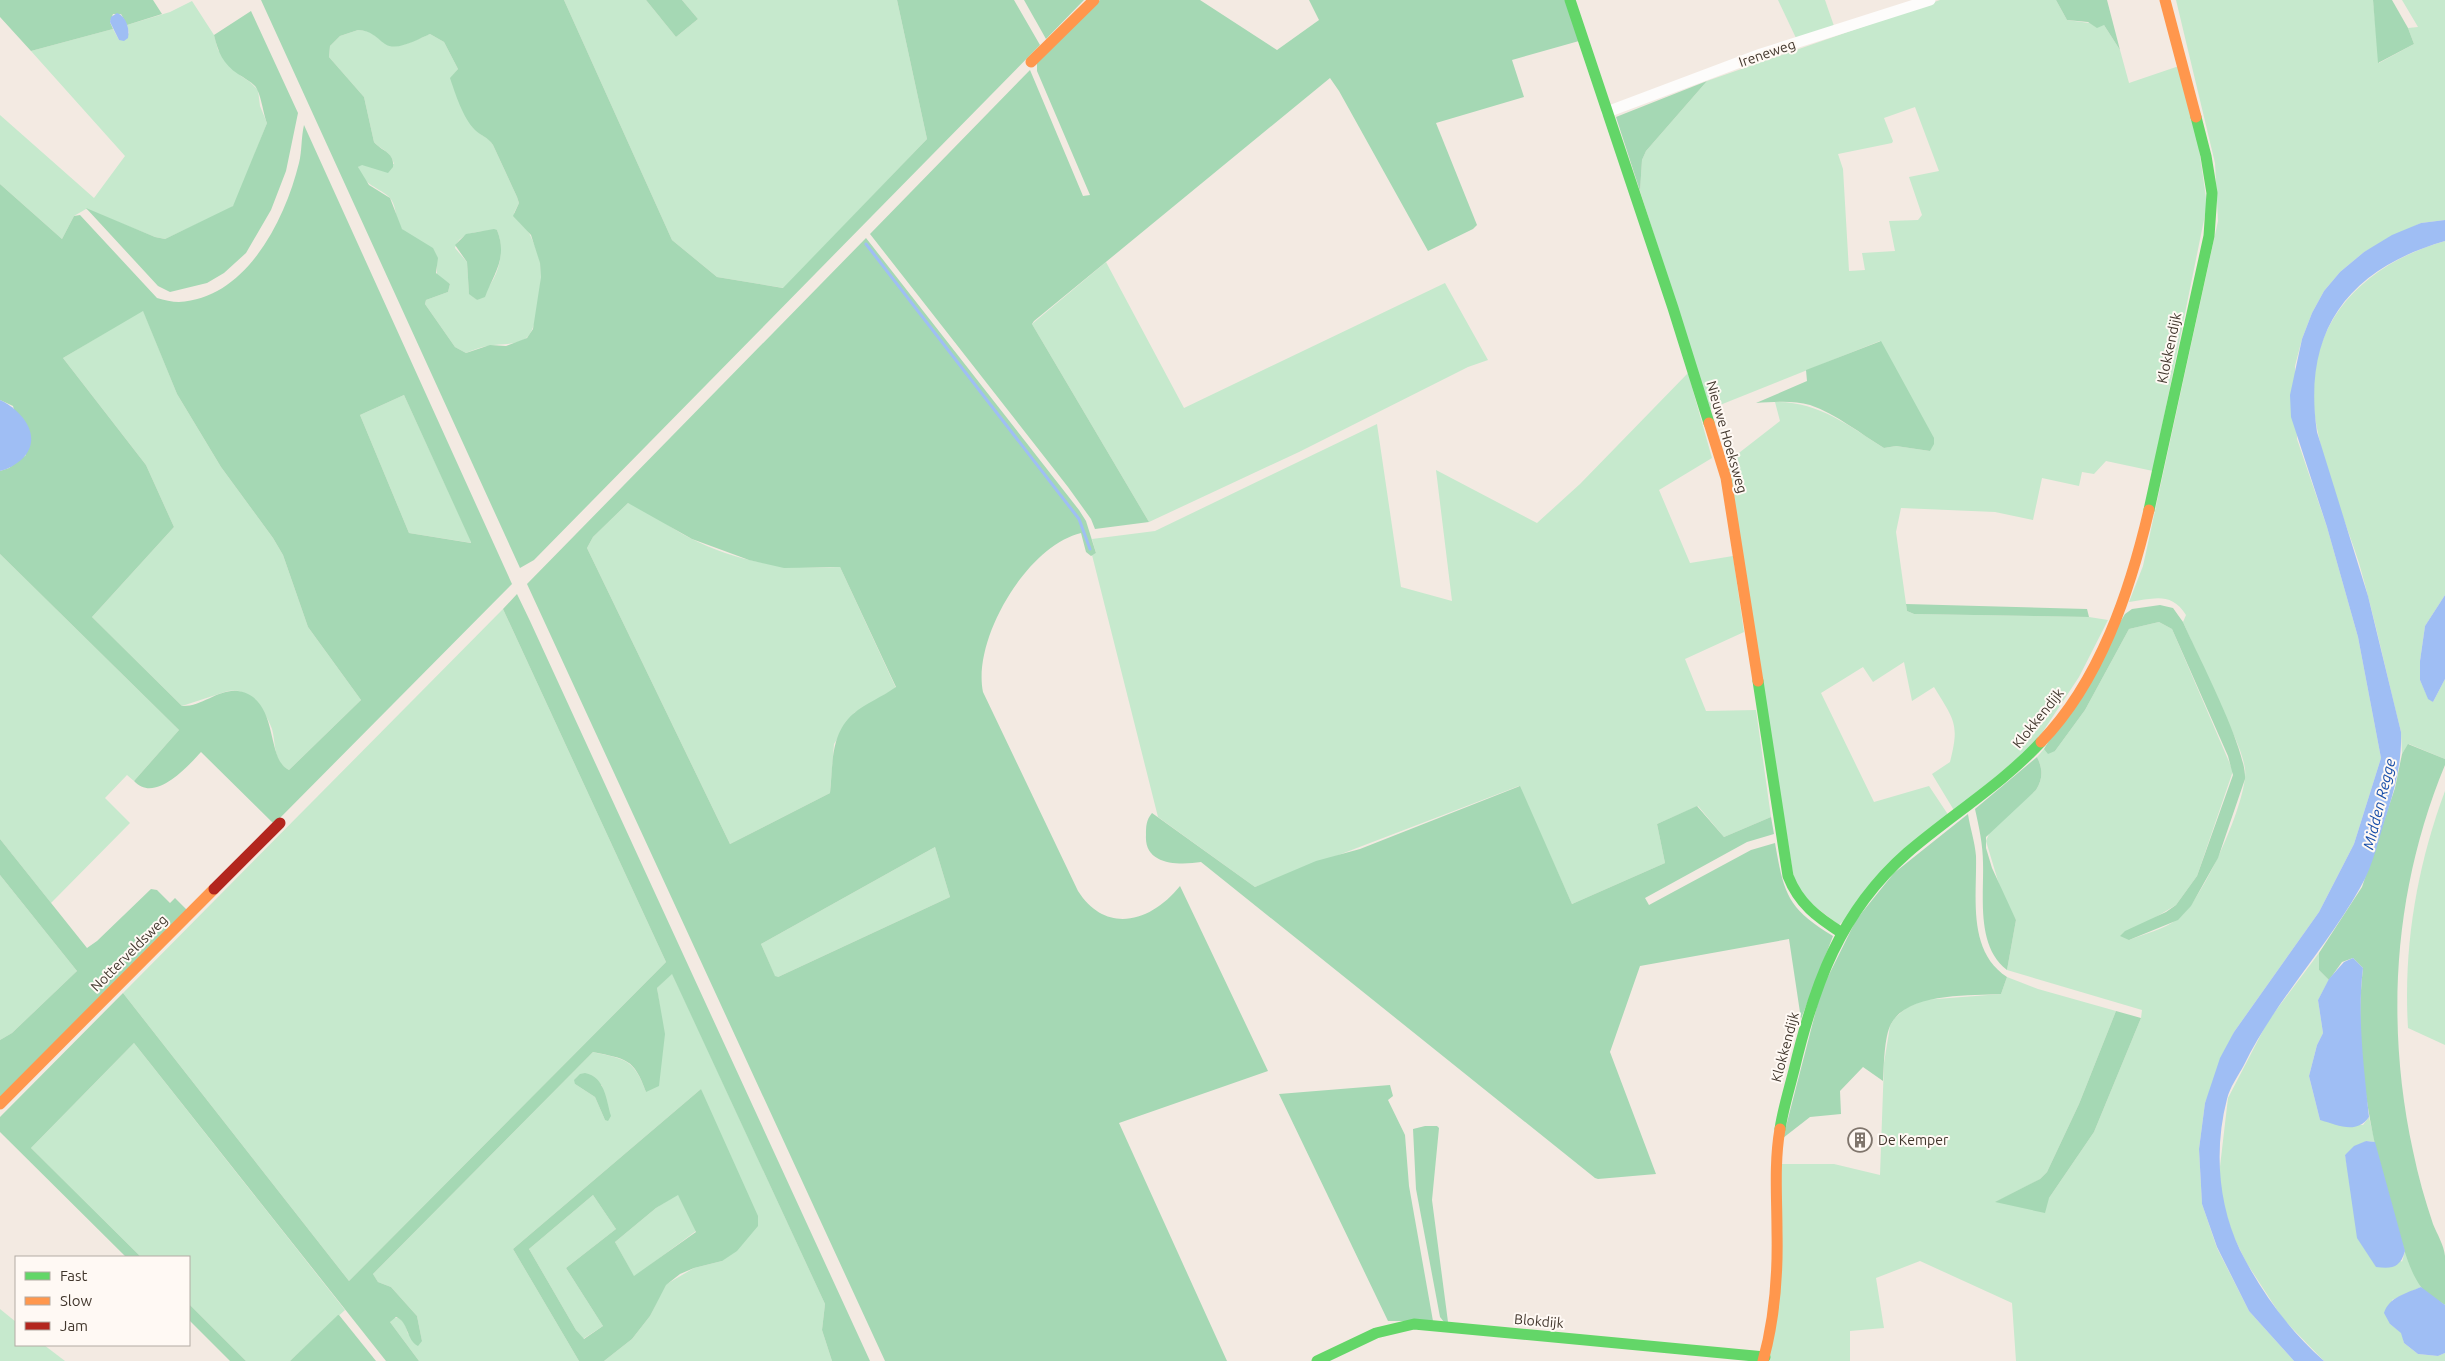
<svg xmlns="http://www.w3.org/2000/svg" width="2445" height="1361" viewBox="0 0 2445 1361" font-family="Ubuntu,sans-serif">
<style>
.green{fill:#c6e9cd;fill-rule:evenodd}
.forest{fill:#a5d8b4;fill-rule:evenodd}
.water{fill:#9fbef4}
.lines{fill:none;stroke-linecap:round;stroke-linejoin:round}
.stream{stroke:#9fbef4;stroke-width:3}
.street{stroke:#fdfcfb;stroke-width:11}
.fast{stroke:#63d668;stroke-width:11}
.slow{stroke:#ff974d;stroke-width:11}
.jam{stroke:#b3261e;stroke-width:11}
.labels{text-anchor:middle;dominant-baseline:central;stroke-width:4;stroke-linejoin:round;paint-order:stroke}
.street-label{font-size:14px;fill:#41362c;stroke:#fff9f4}
.poi-label{font-size:14px;fill:#41362c;stroke:#fff9f4;text-anchor:start}
.water-label{font-size:15px;font-style:italic;fill:#164da9;stroke:#fff9f4}
</style>
<rect width="100%" height="100%" fill="#f3eae2"/>
<!-- green -->
<g class="green">
<polygon points="564,0 646,0 676,37 698,19 682,0 897,0 927,139 784,288 717,277 672,240"/>
<polygon points="1778,0 1825,0 1834,26 1796,38"/>
<path d="M1940 0H2056L2067 20 2104 25 2120 50 2129 83 2179 66 2197 134 2207 205 2153 471 2106 461 2094 474 2082 472 2079 486 2042 478 2033 520 1995 512 1901 508 1896 532 1907 611 1914 614 2089 617 2108 620 2079 677 2036 742 1955 812 1932 774 1950 762C1960 723 1954 720 1934 687L1912 701 1904 662 1873 682 1863 667 1821 693 1874 802 1929 786 1949 816 1839 925 1796 892 1726 463 1780 421 1775 402C1818 401 1849 426 1884 448L1896 446 1930 451 1934 441 1880 341 1710 409 1640 191 1642 160 1646 151 1707 81ZM1915 107 1939 171 1909 177 1922 215 1918 220 1889 221 1895 251 1862 253 1865 270 1849 271 1843 169 1838 154 1892 143 1893 141 1884 118Z"/>
<path d="M2176 0H2373L2379 63 2414 44 2408 28 2418 27 2402 0H2445V220L2421 223 2364 252 2340 272 2324 291 2312 313 2302 339 2295 366 2297 439 2327 527 2358 637 2381 758 2354 844 2319 912 2234 1032 2205 1103 2199 1149 2202 1204 2217 1248 2249 1311 2294 1361H2016L2012 1303 1920 1261 1876 1278 1884 1328 1850 1331V1361H1768L1780 1164H1834L1880 1175 1884 1063 1890 1026 1894 1019 1906 1008 1924 1000 2001 994 2007 977 2038 989 2116 1011 2079 1104 2047 1172 2040 1179 1996 1202 2049 1198 2094 1132 2141 1018 2142 1010 2007 970 2016 920 2001 891 1986 841 1991 829 2036 790C2043 779 2043 769 2037 757L2044 749 2055 751 2085 710 2129 629 2159 622 2172 629 2233 771 2197 876 2176 905 2151 920 2129 940C2145 934 2164 929 2178 919 2202 902 2249 798 2245 769 2242 749 2231 730 2223 712 2210 682 2196 652 2183 622L2186 615C2171 591 2153 599 2129 602L2143 566 2218 221 2215 163Z"/>
<polygon points="192,1 214,35 218,50 241,76 250,82 258,90 260,106 267,123 235,204 231,208 165,239 155,237 86,209 74,216 62,239 0,184 0,115 94,198 125,156 31,51 113,29 119,40 129,33 127,25 170,12"/>
<path d="M358 30C375 31 373 36 385 43 398 51 417 39 430 34L444 42 458 69 451 78C454 91 468 124 478 132 484 137 489 138 493 145L517 197 519 203 514 213C517 224 527 226 531 237 535 245 538 254 540 262 543 277 539 331 525 339 513 346 501 343 488 346 481 347 473 350 466 353L455 347 425 304 426 300 448 292 450 284 437 276V264C426 252 412 241 401 228 394 219 398 205 388 196 377 187 361 183 358 167L362 164H394C391 151 381 150 374 142L364 97 329 57 330 46 340 36ZM497 230C507 255 496 284 477 300L469 293 467 262 455 248C460 230 482 232 497 230Z"/>
<path d="M2445 241V595L2425 626 2420 661V680L2428 698 2433 702 2445 679V759L2409 744 2402 754 2401 732C2387 676 2375 619 2359 563 2345 520 2327 478 2318 433 2296 335 2354 267 2445 241Z"/>
<polygon points="1106,262 1184,408 1445,283 1488,360 1468,367 1299,452 1149,522 1032,324"/>
<path d="M143 310 177 394 221 467 273 538 283 555 308 627 361 700 289 770C273 763 276 743 272 729 268 717 261 708 253 699 245 692 238 689 228 691L182 706 92 617 174 527 146 465 63 358Z"/>
<polygon points="1688,373 1712,458 1659,490 1690,563 1733,556 1744,632 1685,659 1706,711 1756,710 1771,817 1724,837 1698,806 1657,824 1665,863 1572,904 1519,786 1255,887 1158,817 1092,555 1096,553 1092,539 1155,531 1377,424 1401,587 1452,601 1436,470 1537,523 1580,484"/>
<polygon points="404,395 472,543 409,533 360,415"/>
<path d="M628 503C645 508 670 528 688 537 735 562 787 570 840 567L896 688 854 713 834 744 830 793 730 844 587 548 593 537Z"/>
<polygon points="0,554 179,730 134,781 127,775 105,798 130,823 51,903 0,839"/>
<polygon points="503,609 666,962 349,1281 123,993"/>
<path d="M2445 791V1045L2408 1028C2403 947 2417 866 2445 791Z"/>
<polygon points="935,847 950,897 778,977 775,977 761,944"/>
<polygon points="0,875 77,971 12,1033 0,1040"/>
<polygon points="2319,953 2319,970 2329,980 2318,1000 2323,1033 2317,1045 2309,1076 2320,1120 2363,1125 2369,1117 2375,1142 2366,1141 2345,1155 2353,1196 2402,1262 2405,1251 2421,1287 2392,1300 2390,1324 2402,1333 2404,1343 2418,1354 2438,1356 2445,1353 2445,1361 2324,1361 2283,1319 2246,1262 2233,1235 2224,1208 2219,1175 2228,1098 2268,1021"/>
<path d="M672 973 825 1304 822 1330 832 1361H604L632 1339 650 1316 665 1285 694 1268 722 1261 701 1089 513 1249 579 1361H419L390 1322 391 1318H399L405 1324 408 1334 422 1341 417 1316 391 1287 378 1282 373 1274 593 1052C626 1060 633 1058 646 1092L661 1016 657 988ZM575 1084 602 1085 605 1120 595 1097Z"/>
<polygon points="134,1043 345,1310 290,1361 246,1361 189,1304 189,1257 141,1257 31,1148"/>
<polygon points="678,1194 696,1231 634,1277 615,1242 656,1208"/>
<polygon points="593,1195 616,1229 566,1268 603,1326 583,1339 576,1330 529,1249"/>
<polygon points="0,1309 16,1322 16,1345 44,1345 65,1361 0,1361"/>
</g>
<!-- forest -->
<g class="forest">
<polygon points="0,0 153,0 162,14 127,25 121,14 113,14 110,22 113,29 31,51 0,17"/>
<path d="M261 0H564L672 240 717 277 783 288 927 139 897 0H1014L1040 45 534 560 520 568ZM358 30C372 31 374 36 385 44 397 52 418 39 430 34L444 42 458 69 450 78C455 93 463 118 475 130 481 136 488 137 493 145L517 197 519 203 513 216 531 235 540 263 541 277 533 329 527 338 506 346 490 345 466 353 455 347 425 304 426 300 448 292 450 284 436 273 438 258 433 248 402 229 390 198 369 185 358 167 362 165 388 173 393 167C395 152 381 151 374 142L364 97 329 57 330 46 340 36Z"/>
<polygon points="646,0 682,0 698,19 676,37"/>
<polygon points="1024,0 1084,0 1046,39"/>
<polygon points="1100,0 1200,0 1277,50 1319,20 1309,0 1565,0 1579,41 1512,60 1524,97 1436,123 1477,225 1473,229 1428,251 1339,91 1330,78 1034,321 1032,324 1149,522 1095,529 1091,519 1068,487 870,234 1030,70 1083,196 1090,195 1037,71 1037,63"/>
<polygon points="2056,0 2107,0 2120,50 2104,25 2097,28 2088,22 2067,20"/>
<polygon points="2373,0 2392,0 2408,28 2414,44 2378,63"/>
<path d="M251 11 298 113 286 171 271 210 246 253 224 273 207 283 170 292 158 286 86 208 155 237 165 239 233 206 267 123C263 113 261 93 255 86 250 81 244 78 238 74 223 64 218 52 214 35Z"/>
<polygon points="1707,81 1646,151 1642,160 1640,191 1616,117"/>
<path d="M304 125 512 584 274 824 201 752C188 766 155 804 134 781L179 730 0 554V471L9 468 26 455 13 406 0 400V184L62 239 74 216 80 215 157 298C164 300 172 302 179 302 246 299 285 220 299 163 302 151 301 138 304 125ZM143 311 177 394 221 467 273 538 283 555 308 627 361 700 289 770C267 760 278 709 248 694 224 682 205 707 182 706L92 617 174 527 146 465 63 358ZM404 395 471 542V543L409 533 360 415Z"/>
<path d="M494 229 497 230C508 258 494 273 485 297L477 300 469 294 467 262 455 245 466 234Z"/>
<path d="M866 238 1079 510 1086 521 1096 553 1091 556 1086 552 1081 533C1027 546 972 639 983 692L1078 891C1107 936 1152 921 1180 886L1268 1071 1119 1123 1227 1361H885L527 584ZM628 503 692 539 749 560 784 568 840 567 896 687C882 697 866 703 853 714 830 734 833 766 830 793L730 844 587 548 593 537ZM935 847 950 897 778 977 775 976 761 944Z"/>
<path d="M1881 341 1934 438V444L1930 451 1896 446 1884 448C1861 434 1836 414 1810 405 1793 400 1773 402 1756 403L1807 381 1806 370Z"/>
<path d="M517 594 530 621 870 1361H832L822 1330 825 1304 672 974 657 988 665 1034 659 1086 646 1092C634 1058 626 1059 593 1052L373 1274 378 1282 391 1287 417 1316 422 1341 418 1346C406 1340 409 1322 396 1317L390 1322 419 1361H386L134 1043 31 1148 141 1257H126L0 1132V1117L123 993 349 1281 666 962 503 609Z"/>
<polygon points="1906,604 2087,609 2089,617 1914,614 1907,611"/>
<path d="M2160 605 2173 608 2183 622C2197 654 2247 749 2245 779L2218 858 2191 906 2178 920 2129 940 2120 936 2125 931 2166 912 2176 905 2197 876 2233 775 2228 756 2172 629 2159 622 2129 629 2085 710 2055 751 2048 754 2044 749 2125 614 2132 609Z"/>
<path d="M2408 744 2445 759V765C2394 888 2385 1022 2413 1151 2418 1176 2425 1200 2433 1224 2437 1234 2444 1245 2445 1256 2445 1272 2445 1289 2445 1305 2437 1300 2426 1294 2421 1287 2408 1269 2403 1244 2396 1223 2371 1142 2353 1053 2363 968L2353 958 2342 962 2329 980 2319 970V953L2362 887 2395 788 2402 754Z"/>
<path d="M2037 757C2043 769 2043 779 2036 790L1986 837V848L1992 868 2016 920 2007 970C1976 946 1984 897 1983 863 1983 845 1979 827 1975 809Z"/>
<path d="M1520 786 1572 904 1665 863 1657 824 1697 806 1724 837 1771 817 1774 834 1747 842 1645 898 1649 905 1751 850 1775 843C1784 894 1787 908 1833 936L1801 1019 1789 939 1640 966 1610 1052 1656 1174 1598 1179 1595 1178 1201 862C1180 865 1144 866 1146 835 1146 827 1146 820 1152 813L1255 887 1316 861 1360 849Z"/>
<path d="M1968 814C1970 828 1975 842 1976 856 1977 897 1967 951 2007 977L2001 994C1970 996 1908 992 1891 1024 1884 1037 1884 1066 1883 1081L1863 1067 1840 1091 1841 1114 1810 1117 1783 1138 1821 991 1856 920 1894 873Z"/>
<polygon points="0,839 87,948 97,941 151,889 157,890 170,903 175,898 187,910 0,1101 0,1040 12,1033 77,971 0,875"/>
<polygon points="2116,1011 2141,1018 2094,1132 2049,1198 2045,1213 1995,1202 2040,1179 2047,1172 2079,1104"/>
<path d="M585 1073C605 1077 606 1099 611 1116L608 1121 605 1120 595 1097 575 1084 574 1080 580 1074Z"/>
<polygon points="1390,1085 1393,1096 1388,1100 1405,1135 1409,1186 1433,1321 1388,1321 1279,1094"/>
<path d="M701 1089 758 1216V1226L737 1251 722 1261 694 1268 680 1274 666 1285 650 1316 632 1339 604 1361H579L513 1249ZM593 1195 616 1229 566 1268 603 1326 584 1339 576 1330 529 1249ZM678 1195 696 1232 634 1276 615 1242 656 1208Z"/>
<polygon points="1425,1126 1437,1126 1439,1128 1432,1200 1448,1322 1444,1322 1440,1317 1416,1189 1413,1129"/>
<polygon points="189,1304 246,1361 230,1361 189,1320"/>
<polygon points="339,1315 376,1361 290,1361 338,1315"/>
</g>
<!-- water -->
<g class="water">
<path d="M117 13C126 16 130 29 128 38L124 41 119 40 110 22 111 17Z"/>
<path d="M2445 220V241C2348 269 2302 331 2317 432L2368 596 2401 732C2402 760 2396 784 2388 810 2379 836 2374 865 2360 888 2325 950 2275 1001 2244 1065 2238 1076 2230 1087 2227 1099 2214 1149 2218 1204 2240 1250 2261 1292 2289 1330 2324 1361H2294L2249 1311 2217 1247 2202 1204 2199 1149 2205 1103 2220 1058 2234 1032 2319 912 2354 844 2381 758 2358 637 2327 527 2291 417 2290 395 2302 339 2312 313 2324 291 2340 272 2364 252 2392 235 2421 223Z"/>
<path d="M0 400C22 410 45 438 21 460 15 465 8 469 0 471Z"/>
<polygon points="2445,595 2445,679 2433,702 2428,699 2420,680 2420,661 2425,626"/>
<path d="M2353 958 2363 968C2357 1017 2364 1068 2369 1117 2356 1135 2338 1125 2320 1120L2309 1076 2317 1045 2323 1033 2318 1000 2329 979 2344 962Z"/>
<path d="M2366 1141 2375 1142 2405 1251C2400 1268 2392 1269 2376 1267L2357 1238 2345 1155 2354 1146Z"/>
<path d="M2421 1287 2445 1305V1353L2438 1356 2418 1354 2404 1343 2401 1333 2390 1324 2384 1313C2389 1297 2407 1293 2421 1287Z"/>
</g>
<g class="lines">
<!-- stream -->
<polyline class="stream" points="866,244 1079,519 1090,549"/>
<!-- street -->
<polyline class="street" points="1607,112 1761,54 1930,0"/>
<!-- fast -->
<g class="fast">
<polyline points="1570,0 1673,308 1709,423"/>
<polyline points="2149,510 2209,236 2212,193 2206,156 2196,117"/>
<path d="M1758 681 1788 876C1799 904 1817 917 1842 933"/>
<path d="M1780 1129C1783 1109 1789 1090 1794 1070 1814 985 1840 912 1907 853 1951 815 2001 785 2041 742"/>
<polyline points="1317,1361 1376,1333 1414,1324 1765,1357"/>
</g>
<!-- slow -->
<g class="slow">
<polyline points="2165,0 2196,117"/>
<polyline points="1031,62 1094,0"/>
<polyline points="1709,423 1726,478 1758,681"/>
<path d="M2041 742C2100 681 2130 591 2149 510"/>
<polyline points="0,1104 214,889"/>
<path d="M1763 1361C1775 1318 1778 1277 1777 1232 1777 1198 1774 1163 1780 1129"/>
</g>
<!-- jam -->
<polyline class="jam" points="214,889 280,823"/>
</g>
<!-- icons -->
<defs>
<g id="building-ring" transform="scale(1.25)"><circle r="9.5" fill="#fff9f4" stroke="#7f756c" stroke-width="1.5"/><path d="M-4-6H4V6H1V3H-1V6H-4ZM-2.5-4.3h1.7v1.8h-1.7ZM.8-4.3h1.7v1.8H.8ZM-2.5-1h1.7V.8h-1.7ZM.8-1h1.7V.8H.8Z" fill="#7f756c"/></g>
</defs>
<g fill-rule="evenodd">
<use href="#building-ring" x="1860" y="1140"/>
</g>
<g class="labels">
<!-- street labels -->
<g class="street-label">
<text transform="translate(1767 53) rotate(-19)">Ireneweg</text>
<text transform="translate(2169 348) rotate(-78)">Klokkendijk</text>
<text transform="translate(1727 437) rotate(74)">Nieuwe Hoeksweg</text>
<text transform="translate(2038 718) rotate(-51)">Klokkendijk</text>
<text transform="translate(129 953) rotate(-45)">Notterveldsweg</text>
<text transform="translate(1785 1047) rotate(-75)">Klokkendijk</text>
<text transform="translate(1539 1321) rotate(5)">Blokdijk</text>
</g>
<!-- poi labels -->
<g class="poi-label">
<text x="1878" y="1140">De Kemper</text>
</g>
<!-- water labels -->
<g class="water-label">
<text transform="translate(2379 804) rotate(-76)">Midden Regge</text>
</g>
</g>
<!-- legend -->
<rect x="15" y="1256" width="175" height="90" fill="#fff9f4" stroke="#b3aba4"/>
<rect x="25" y="1272" width="25" height="8" fill="#63d668" stroke="#b3aba4"/>
<text x="60" y="1281" font-size="15" fill="#41362c">Fast</text>
<rect x="25" y="1297" width="25" height="8" fill="#ff974d" stroke="#b3aba4"/>
<text x="60" y="1306" font-size="15" fill="#41362c">Slow</text>
<rect x="25" y="1322" width="25" height="8" fill="#b3261e" stroke="#b3aba4"/>
<text x="60" y="1331" font-size="15" fill="#41362c">Jam</text>
</svg>
